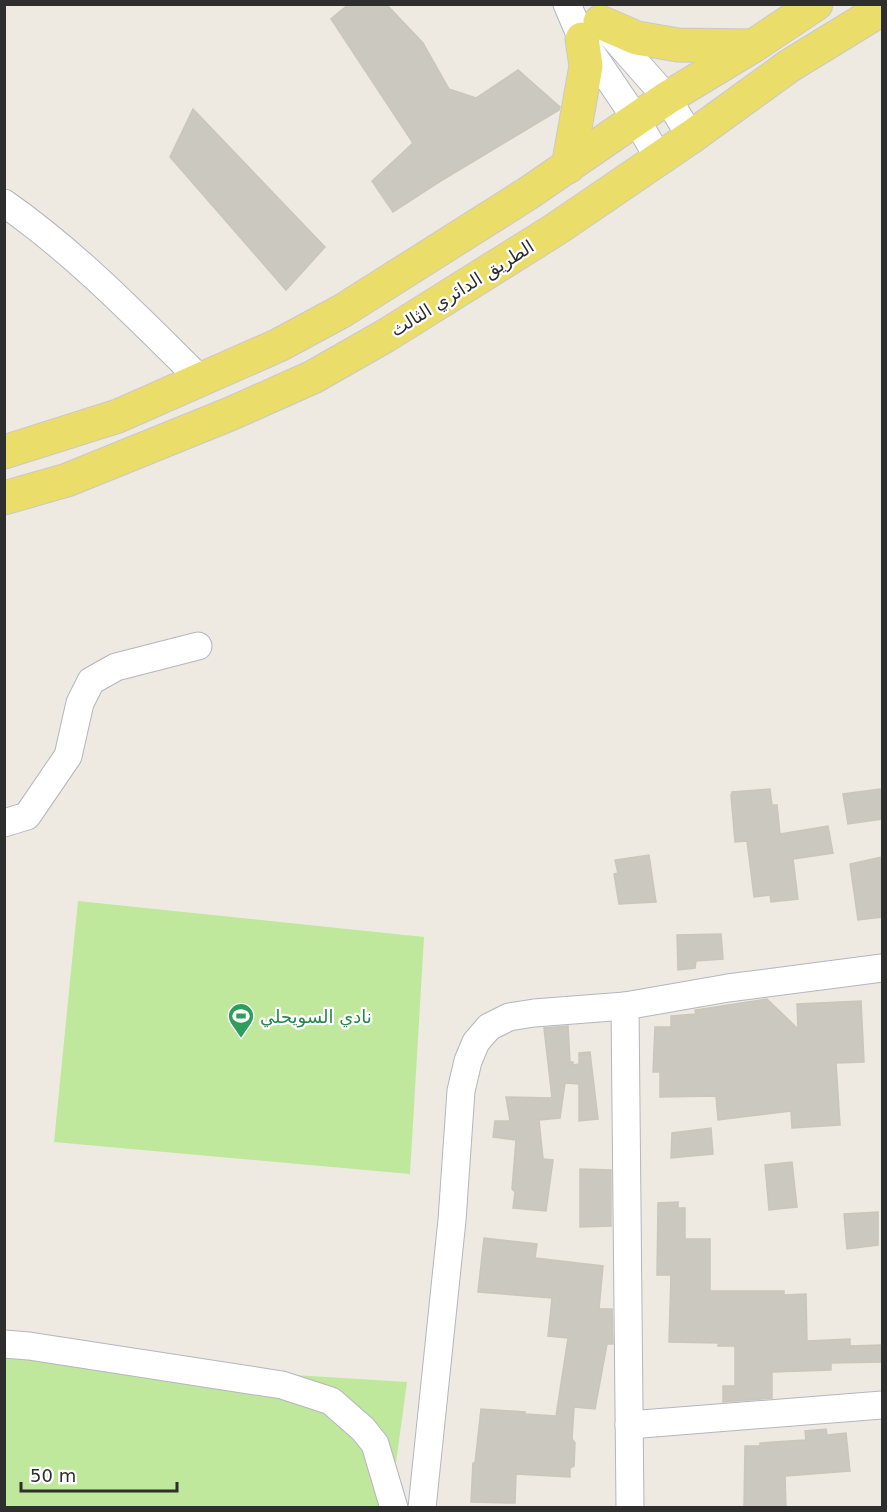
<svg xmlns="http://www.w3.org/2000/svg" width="887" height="1512" viewBox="0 0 887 1512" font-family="'DejaVu Sans',Cairo,sans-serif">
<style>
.pitch{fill:#bfe89d}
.building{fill:#cac8bf;stroke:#cac6ba;stroke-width:1.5}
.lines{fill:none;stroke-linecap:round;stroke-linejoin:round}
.minor-casing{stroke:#b4b5c0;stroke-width:29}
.major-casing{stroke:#c9c9c9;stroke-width:35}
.minor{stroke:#fff;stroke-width:27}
.major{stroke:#ebdd69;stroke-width:33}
.labels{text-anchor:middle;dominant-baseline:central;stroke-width:4.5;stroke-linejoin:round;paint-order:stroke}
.street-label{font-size:18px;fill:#2e2e2e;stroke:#fff}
.leisure-label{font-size:18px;fill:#27864d;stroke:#fff;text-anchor:start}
</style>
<rect width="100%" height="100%" fill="#eeeae1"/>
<!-- pitch -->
<g class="pitch">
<polygon points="78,901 424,937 410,1174 54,1142"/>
<polygon points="4,1357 407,1382 390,1507 5,1507"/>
</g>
<!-- building -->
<g class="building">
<polygon points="349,4 386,4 423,43 449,89 476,98 518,70 560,107 559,110 439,182 393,212 372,181 413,143 331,19"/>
<polygon points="193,109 325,247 286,290 170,157"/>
<polygon points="770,789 772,805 777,805 780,834 828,826 833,853 793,859 798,899 771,902 770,895 754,897 747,841 735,842 731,795 732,792"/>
<polygon points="880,789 882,819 848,824 843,794"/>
<polygon points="649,855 656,902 619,904 614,874 618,873 615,860"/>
<polygon points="882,857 882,917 858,920 850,864"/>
<polygon points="721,934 723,959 696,961 695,968 678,970 677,935"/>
<polygon points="767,999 798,1029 797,1004 861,1001 864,1062 836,1063 840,1125 792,1128 791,1111 718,1120 716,1096 660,1097 660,1072 653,1072 655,1027 671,1027 671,1016 696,1014 695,1010"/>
<polygon points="568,1026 570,1062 573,1062 573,1065 579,1064 579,1053 590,1052 598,1119 579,1121 579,1084 565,1083 560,1118 539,1120 543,1159 553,1160 546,1211 513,1208 515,1192 512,1189 516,1140 493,1137 495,1121 510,1121 506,1097 552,1098 544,1028"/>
<polygon points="711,1128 713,1154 671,1158 672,1133"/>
<polygon points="792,1162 797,1207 769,1210 765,1165"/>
<polygon points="580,1169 611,1170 611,1226 580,1227"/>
<polygon points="678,1202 678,1208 685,1208 685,1239 710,1239 710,1291 784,1291 784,1295 806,1294 807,1341 850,1339 850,1346 882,1345 882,1362 831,1363 831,1370 772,1372 772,1398 723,1402 723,1386 735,1386 735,1346 718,1346 718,1343 669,1342 671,1275 657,1275 658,1203"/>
<polygon points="878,1212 878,1245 847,1249 844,1214"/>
<polygon points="484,1238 537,1244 535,1258 603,1266 599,1309 612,1309 613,1344 607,1344 595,1409 574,1407 572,1439 575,1443 574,1466 570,1468 570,1477 516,1474 515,1503 471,1502 473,1463 475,1463 481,1409 525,1412 525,1414 556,1416 568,1338 548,1336 552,1298 478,1292"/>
<polygon points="826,1429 827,1435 846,1433 850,1471 785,1476 786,1508 744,1508 745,1446 760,1446 760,1443 806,1440 805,1431"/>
</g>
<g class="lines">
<!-- minor casing -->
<g class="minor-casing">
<g id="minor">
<polyline points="567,4 582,39 636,119 659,159"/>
<polyline points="601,23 667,98 691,137"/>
<path d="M4 203C77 254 138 318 201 380"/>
<polyline points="4,823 27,816 68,756 80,703 91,681 116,667 198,646"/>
<polyline points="625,1006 630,1508"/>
<polyline points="4,1344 29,1346 282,1385 331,1401 363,1429 375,1444 394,1508"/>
<polyline points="629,1425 882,1405"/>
<polyline points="422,1508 452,1220 461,1091 468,1061 476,1042 489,1027 509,1017 534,1013 625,1006 728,988 882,968"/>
</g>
</g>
<!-- major casing -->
<g class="major-casing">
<g id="major">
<polyline points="600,22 637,38 678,45 753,46"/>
<polyline points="568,167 586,66 582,39"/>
<polyline points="4,452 118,416 279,345 342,311 527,194 667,98 753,46 816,4"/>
<polyline points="4,498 67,480 230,414 313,377 385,336 556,229 691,137 789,66 882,9"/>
</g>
</g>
<!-- minor -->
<use href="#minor" class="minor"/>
<!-- major -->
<use href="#major" class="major"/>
</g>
<!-- icons -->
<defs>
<g id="stadium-pin" transform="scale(1.35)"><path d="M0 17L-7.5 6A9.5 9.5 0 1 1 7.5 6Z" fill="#2e9e5b" stroke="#fff"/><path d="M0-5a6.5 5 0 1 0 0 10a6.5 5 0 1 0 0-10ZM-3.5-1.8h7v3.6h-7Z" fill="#fff"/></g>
</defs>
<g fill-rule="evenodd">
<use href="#stadium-pin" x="241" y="1016"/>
</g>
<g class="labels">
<!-- street labels -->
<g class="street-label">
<text transform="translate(462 288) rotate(-32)">الطريق الدائري الثالث</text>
</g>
<!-- leisure labels -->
<g class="leisure-label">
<text x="260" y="1016">نادي السويحلي</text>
</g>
</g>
<!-- border -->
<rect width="887" height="1512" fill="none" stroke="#2e2e2e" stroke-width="12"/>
<!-- scale -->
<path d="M21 1482v9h156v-9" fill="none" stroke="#2e2e2e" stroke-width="3"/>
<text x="30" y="1482" font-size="18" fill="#2e2e2e" stroke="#ffffff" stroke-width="4.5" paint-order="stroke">50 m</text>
</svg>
